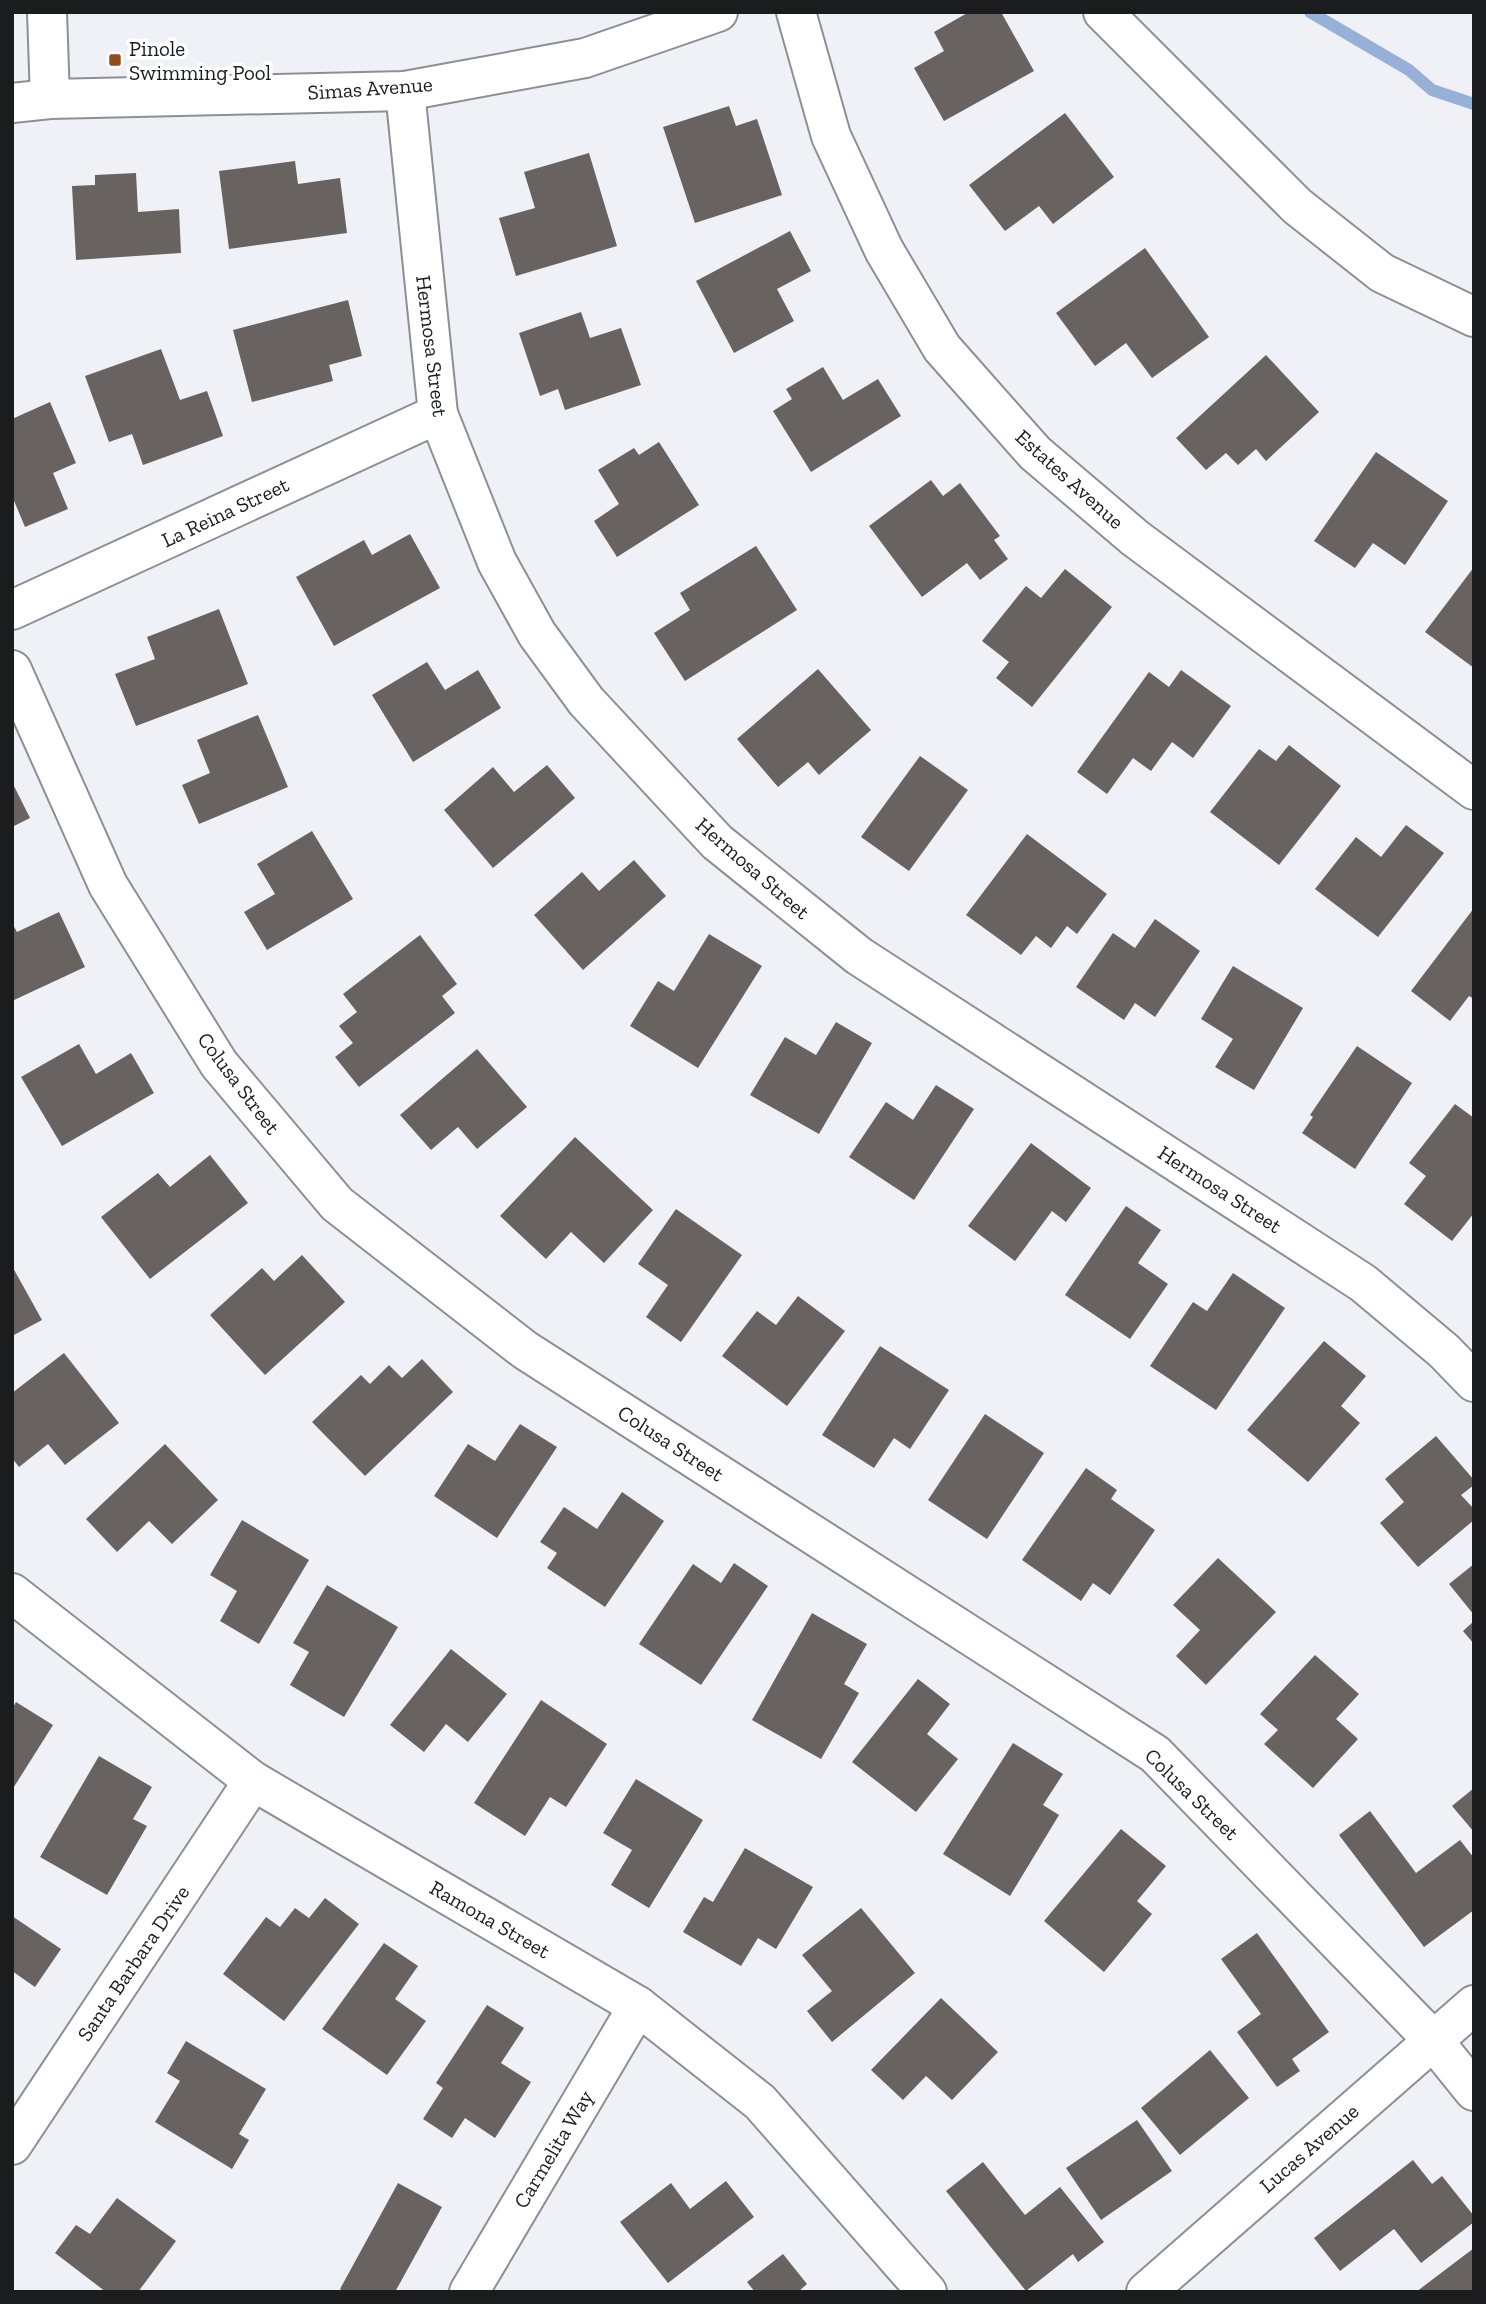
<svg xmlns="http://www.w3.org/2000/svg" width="1486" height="2304" viewBox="0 0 1486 2304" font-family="'Zilla Slab',serif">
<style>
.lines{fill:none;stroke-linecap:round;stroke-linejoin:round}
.stream{stroke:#97b0d8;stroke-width:12}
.building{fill:#686361}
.minor-casing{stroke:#8e8f94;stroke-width:42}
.minor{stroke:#fff;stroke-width:38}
.poi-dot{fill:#8f4c1c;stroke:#fff;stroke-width:2.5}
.labels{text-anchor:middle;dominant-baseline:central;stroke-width:7;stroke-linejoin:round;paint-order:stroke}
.poi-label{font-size:21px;fill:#1b1c1e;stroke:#fff;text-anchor:start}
.street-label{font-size:21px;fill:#1b1c1e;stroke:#fff}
</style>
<rect width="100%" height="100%" fill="#f0f1f7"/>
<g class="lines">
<!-- stream -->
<polyline class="stream" points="1310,12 1409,70 1432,90 1474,104"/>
</g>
<!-- building -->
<g class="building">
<polygon points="969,12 1001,12 1034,71 944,121 914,68 944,51 934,32"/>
<polygon points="729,106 736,126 757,119 782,195 695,223 663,127"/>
<polygon points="1065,113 1114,177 1053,224 1039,206 1005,231 969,185"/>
<polygon points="589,153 617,246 516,276 499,218 535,208 524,172"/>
<polygon points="295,161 298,184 340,178 347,233 229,249 219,171"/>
<polygon points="136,173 138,212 179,209 181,253 76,260 72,186 95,185 95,175"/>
<polygon points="790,231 811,271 777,289 794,321 734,353 696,281"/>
<polygon points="1145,248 1209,337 1152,378 1126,343 1095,366 1056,313"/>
<polygon points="348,300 362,356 329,365 333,381 252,402 233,330"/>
<polygon points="581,312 590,338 621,328 641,385 565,410 558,389 540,396 519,333"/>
<polygon points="161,349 180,400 207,391 223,436 143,465 132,434 109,442 85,376"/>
<polygon points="1266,355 1319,412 1266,461 1256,449 1238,465 1226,453 1206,470 1176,438"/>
<polygon points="823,367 843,400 878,379 901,416 811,472 773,411 792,399 786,389"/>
<polygon points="50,402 76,463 53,473 68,509 25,527 12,496 12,419"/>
<polygon points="659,442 699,505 617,557 594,521 619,504 598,470 634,448 639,455"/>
<polygon points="1376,452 1448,501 1405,565 1373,543 1355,568 1314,541"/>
<polygon points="931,480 943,496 960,483 1000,536 994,540 1008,559 980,580 967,563 922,597 869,526"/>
<polygon points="410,534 440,588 334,646 296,577 364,540 372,555"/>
<polygon points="756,546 797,610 685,681 654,633 690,610 680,593"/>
<polygon points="1474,567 1474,668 1425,632"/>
<polygon points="1065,569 1112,607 1032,707 996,678 1009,662 982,641 1026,586 1041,598"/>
<polygon points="219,609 248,684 136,726 115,674 155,659 147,637"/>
<polygon points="427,662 445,690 478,670 501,708 413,762 372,695"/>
<polygon points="818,669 871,730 819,775 808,762 778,787 737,739"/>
<polygon points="1181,670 1231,706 1193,758 1172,742 1151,771 1133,758 1107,794 1077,772 1149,672 1169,687"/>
<polygon points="258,715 288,787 199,824 182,785 210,773 197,740"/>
<polygon points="1289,745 1341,786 1279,865 1210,812 1259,749 1276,761"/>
<polygon points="920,756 968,790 909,871 861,837"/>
<polygon points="547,765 575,798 493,868 444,810 493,767 514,792"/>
<polygon points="12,782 30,818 12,827"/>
<polygon points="1406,825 1444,853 1378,937 1315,889 1356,837 1381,857"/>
<polygon points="312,831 353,899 267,950 244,912 275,894 257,864"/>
<polygon points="1027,834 1107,894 1077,934 1067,926 1051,948 1036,936 1021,955 966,915"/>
<polygon points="634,860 666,896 583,970 534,915 582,872 599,891"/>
<polygon points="1474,908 1474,999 1469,996 1450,1021 1411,991"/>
<polygon points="59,912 85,967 12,1001 12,923 17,932"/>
<polygon points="1155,919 1200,951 1155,1017 1135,1003 1124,1020 1076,987 1113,933 1135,948"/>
<polygon points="709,934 762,966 698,1068 630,1026 658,981 674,991"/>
<polygon points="420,935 457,984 442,996 455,1013 359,1087 335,1057 353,1043 339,1026 357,1012 343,994"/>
<polygon points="1233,966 1303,1008 1254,1090 1215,1067 1233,1039 1201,1019"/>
<polygon points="836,1022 872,1043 819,1134 750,1095 785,1037 816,1055"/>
<polygon points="79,1044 96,1074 131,1053 154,1093 62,1146 21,1077"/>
<polygon points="1357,1046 1412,1083 1355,1169 1302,1133 1313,1117 1310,1115"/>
<polygon points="477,1049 527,1107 477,1149 458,1127 431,1150 400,1115"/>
<polygon points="936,1085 974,1109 914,1200 849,1157 886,1102 913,1120"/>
<polygon points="1455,1104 1474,1118 1474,1213 1452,1241 1404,1204 1426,1176 1409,1163"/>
<polygon points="575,1137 653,1210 604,1263 571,1232 546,1259 500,1216"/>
<polygon points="1031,1143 1091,1188 1066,1222 1052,1211 1015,1261 968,1226"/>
<polygon points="210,1155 248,1203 150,1279 101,1217 158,1173 170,1187"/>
<polygon points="1126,1206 1161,1230 1138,1263 1168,1284 1130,1339 1065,1295"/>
<polygon points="676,1209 742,1255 681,1342 646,1317 668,1285 638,1264"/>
<polygon points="302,1255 345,1302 265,1375 210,1315 262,1268 274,1281"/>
<polygon points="12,1266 42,1320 12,1336"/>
<polygon points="1233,1273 1285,1308 1216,1410 1150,1366 1193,1302 1207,1311"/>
<polygon points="798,1296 845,1331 787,1406 722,1356 757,1311 776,1325"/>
<polygon points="1324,1341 1366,1376 1341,1406 1360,1423 1308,1482 1247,1430"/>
<polygon points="880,1346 949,1390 910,1449 894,1438 874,1468 822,1435"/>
<polygon points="64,1353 119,1423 65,1465 48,1444 19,1467 12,1458 12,1393"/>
<polygon points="422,1359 453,1392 365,1476 312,1422 361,1375 370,1384 389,1365 402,1378"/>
<polygon points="985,1414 1044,1453 987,1539 928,1500"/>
<polygon points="520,1424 557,1447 497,1538 434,1496 468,1444 495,1461"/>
<polygon points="1436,1436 1474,1480 1474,1485 1461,1495 1474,1509 1474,1520 1418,1567 1380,1523 1404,1502 1385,1479"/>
<polygon points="165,1444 218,1500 172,1544 149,1521 117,1552 86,1519"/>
<polygon points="1086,1468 1117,1490 1111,1499 1155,1530 1110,1595 1093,1583 1081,1601 1022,1560"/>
<polygon points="622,1492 664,1521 605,1607 547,1568 557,1553 540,1542 564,1507 597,1529"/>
<polygon points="242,1520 309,1560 259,1644 220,1621 237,1591 210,1575"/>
<polygon points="1218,1558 1276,1612 1206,1685 1176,1656 1200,1630 1173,1605"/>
<polygon points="734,1563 768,1586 701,1685 639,1644 693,1564 721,1583"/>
<polygon points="1474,1564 1474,1615 1449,1584"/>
<polygon points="327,1585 398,1627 344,1717 290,1685 309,1652 293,1643"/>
<polygon points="812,1613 867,1644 844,1684 859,1693 821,1759 752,1720"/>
<polygon points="1474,1621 1474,1644 1463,1631"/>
<polygon points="451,1649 507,1694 468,1742 446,1724 424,1752 390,1725"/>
<polygon points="1315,1655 1359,1694 1336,1719 1358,1739 1313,1788 1264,1744 1278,1730 1260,1714"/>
<polygon points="918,1679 950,1704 927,1734 958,1759 916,1812 852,1762"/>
<polygon points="541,1700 607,1744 566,1807 550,1797 525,1836 474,1803"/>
<polygon points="16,1702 53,1725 12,1790 12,1709"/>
<polygon points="1013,1743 1063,1774 1043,1805 1059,1815 1010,1896 943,1854"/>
<polygon points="99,1756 152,1787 133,1819 147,1826 107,1895 40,1857"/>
<polygon points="636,1779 703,1820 649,1908 611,1885 632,1850 603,1833"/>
<polygon points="1474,1788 1474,1832 1452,1806"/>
<polygon points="1370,1811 1416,1873 1460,1840 1474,1858 1474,1910 1424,1947 1339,1835"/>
<polygon points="1121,1829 1166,1866 1137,1901 1152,1914 1104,1972 1044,1921"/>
<polygon points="745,1848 813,1887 776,1949 758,1938 741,1966 683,1932 704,1897 713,1902"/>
<polygon points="325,1898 359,1924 284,2021 223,1974 266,1917 280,1927 295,1908 309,1918"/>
<polygon points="861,1908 915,1973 832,2042 807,2011 832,1991 802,1955"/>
<polygon points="12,1916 61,1949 35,1987 12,1971"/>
<polygon points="1257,1933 1329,2032 1292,2059 1300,2071 1277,2087 1237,2032 1261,2014 1221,1959"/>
<polygon points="384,1943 418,1966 395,1999 426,2021 387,2075 322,2029"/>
<polygon points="941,1998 998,2052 952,2100 926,2076 903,2100 871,2070"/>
<polygon points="487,2005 524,2028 501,2063 531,2082 495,2138 465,2118 452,2138 423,2119 443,2088 436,2083"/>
<polygon points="186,2041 266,2089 239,2134 249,2140 232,2169 155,2122 180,2081 167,2073"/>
<polygon points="1210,2050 1249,2098 1180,2155 1141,2108"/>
<polygon points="1137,2120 1172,2171 1101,2220 1066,2168"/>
<polygon points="1413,2160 1432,2184 1442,2176 1474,2216 1474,2222 1421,2263 1394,2229 1340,2271 1314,2238"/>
<polygon points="983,2162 1025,2215 1060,2187 1104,2242 1078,2262 1073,2254 1026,2291 946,2191"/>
<polygon points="726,2181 754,2217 668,2283 620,2222 671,2183 690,2209"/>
<polygon points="398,2183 442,2207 395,2292 344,2292 340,2289"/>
<polygon points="117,2198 176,2241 138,2292 106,2292 55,2253 76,2225 90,2234"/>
<polygon points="1474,2248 1474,2292 1416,2292"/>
<polygon points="783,2254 807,2284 798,2292 755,2292 747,2282"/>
</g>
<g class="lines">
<!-- minor casing -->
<g class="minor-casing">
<g id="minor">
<polyline points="47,12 50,99"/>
<polyline points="796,12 831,136 884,250 942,348 1035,453 1135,538 1474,790"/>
<polyline points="1103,12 1297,206 1382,273 1474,317"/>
<polyline points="405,91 438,414 497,562 537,634 586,701 717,842 859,956 1363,1283 1444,1351 1474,1382"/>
<polyline points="12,103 50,99 405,91 585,58 718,12"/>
<polyline points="12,610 438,414"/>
<polyline points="12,670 108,885 219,1064 337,1204 525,1350 1155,1754 1432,2039 1474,2091"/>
<polyline points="12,1593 253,1781 638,2006 760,2102 927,2292"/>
<polyline points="12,2145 253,1781"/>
<polyline points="469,2292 638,2006"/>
<polyline points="1146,2292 1474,2005"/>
</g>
</g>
<!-- minor -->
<use href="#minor" class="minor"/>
</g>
<!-- markers -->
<rect class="poi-dot" x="108" y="53" width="14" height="14" rx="3.5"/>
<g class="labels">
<!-- poi labels -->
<g class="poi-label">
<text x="129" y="48">Pinole<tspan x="129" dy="24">Swimming Pool</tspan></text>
</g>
<!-- street labels -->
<g class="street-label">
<text transform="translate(370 88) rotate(-4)">Simas Avenue</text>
<text transform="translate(432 346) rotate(83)">Hermosa Street</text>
<text transform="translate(1070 479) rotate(42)">Estates Avenue</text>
<text transform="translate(225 512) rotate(-25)">La Reina Street</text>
<text transform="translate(753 868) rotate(41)">Hermosa Street</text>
<text transform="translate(239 1083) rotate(53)">Colusa Street</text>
<text transform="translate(1220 1189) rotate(33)">Hermosa Street</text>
<text transform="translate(671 1443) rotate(33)">Colusa Street</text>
<text transform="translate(1192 1794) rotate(44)">Colusa Street</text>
<text transform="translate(490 1919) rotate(30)">Ramona Street</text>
<text transform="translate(133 1963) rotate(-56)">Santa Barbara Drive</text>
<text transform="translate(1309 2148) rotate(-41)">Lucas Avenue</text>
<text transform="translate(553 2149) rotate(-59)">Carmelita Way</text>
</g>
</g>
<!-- border -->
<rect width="1486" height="2304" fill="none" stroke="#1b1c1e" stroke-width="28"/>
</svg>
